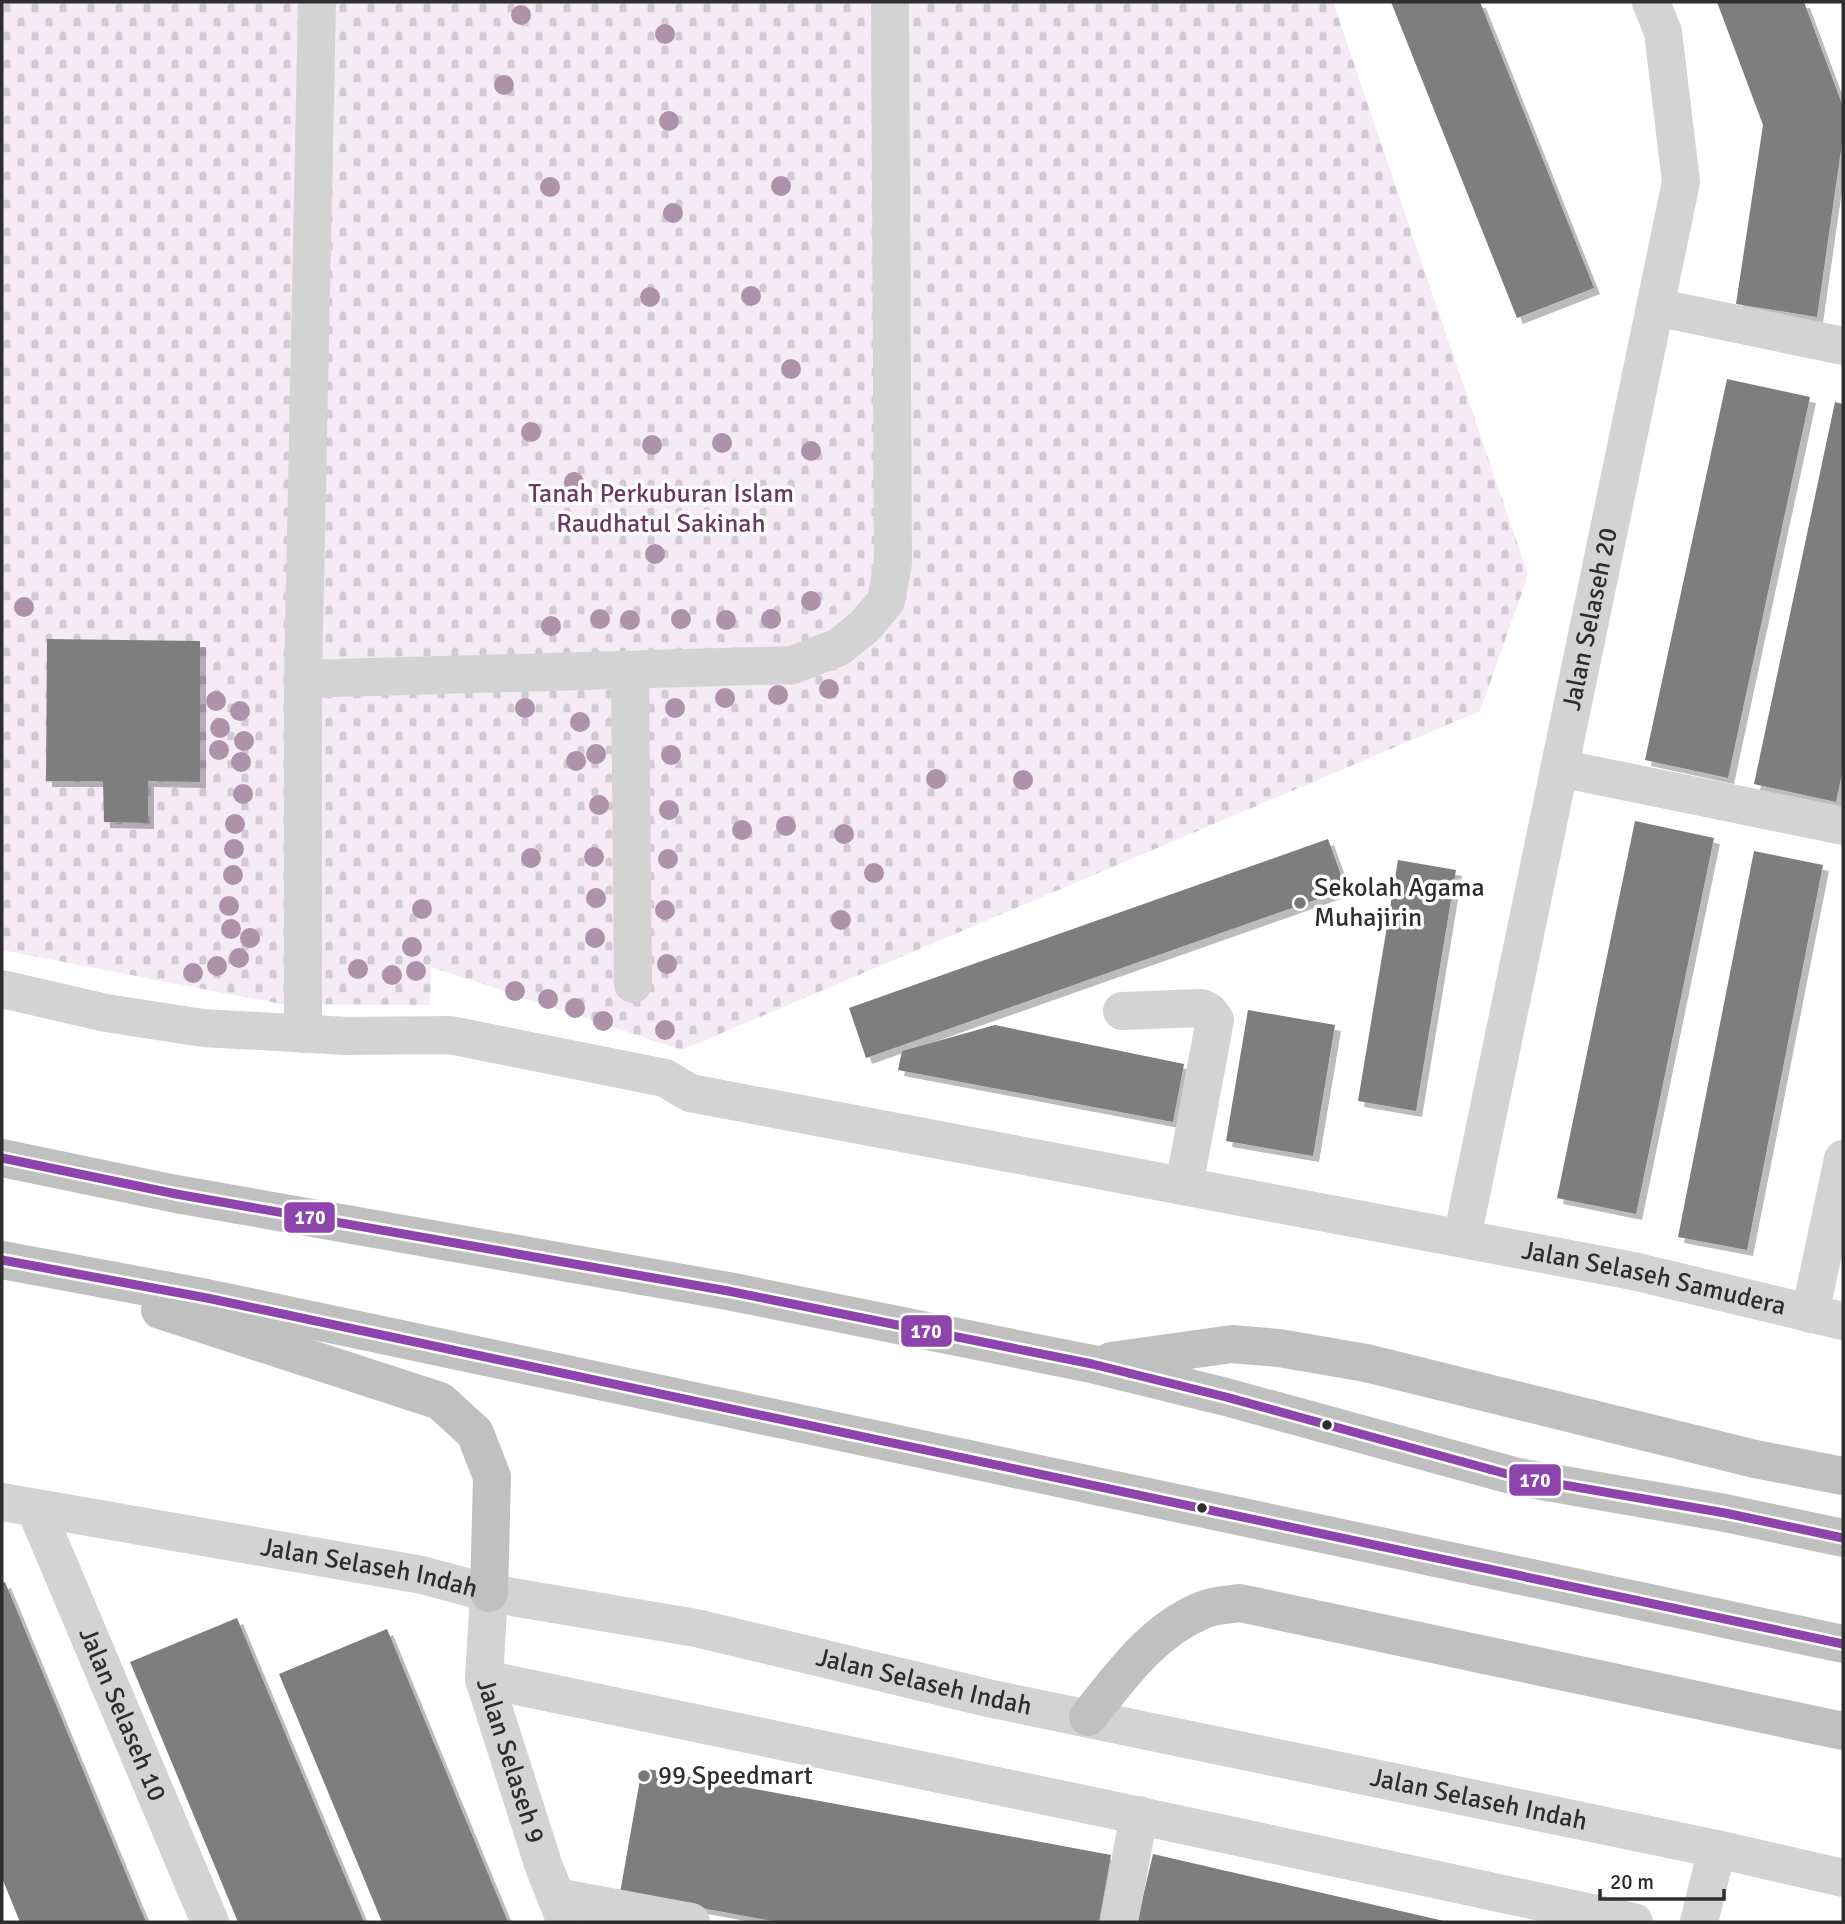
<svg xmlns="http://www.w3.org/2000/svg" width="1845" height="1924" viewBox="0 0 1845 1924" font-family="Signika,sans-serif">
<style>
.cemetery{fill:url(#cemetery-stones)}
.building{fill:#7e7e7e;filter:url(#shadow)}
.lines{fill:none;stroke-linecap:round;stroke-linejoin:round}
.minor{stroke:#d3d3d3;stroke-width:38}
.highway{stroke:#c0c0c0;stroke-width:38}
.bus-1-casing{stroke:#fff;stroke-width:14}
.bus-1{stroke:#8e44ad;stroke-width:9}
.tree{fill:#ae92aa}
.poi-dot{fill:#777;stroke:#fff;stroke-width:2.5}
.bus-dot{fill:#2e2e2e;stroke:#fff;stroke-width:2.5}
.labels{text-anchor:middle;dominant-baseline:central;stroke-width:7;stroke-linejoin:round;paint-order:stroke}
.park-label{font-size:26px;fill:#6c3965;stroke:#fff}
.street-label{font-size:26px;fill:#2e2e2e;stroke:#fff}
.poi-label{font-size:26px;fill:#2e2e2e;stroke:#fff;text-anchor:start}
.line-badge{stroke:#fff;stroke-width:2.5}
.badge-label{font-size:19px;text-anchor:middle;font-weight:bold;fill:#fff}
</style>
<defs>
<pattern id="cemetery-stones" width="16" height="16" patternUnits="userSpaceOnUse" patternTransform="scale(1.75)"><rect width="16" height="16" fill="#f5ebf4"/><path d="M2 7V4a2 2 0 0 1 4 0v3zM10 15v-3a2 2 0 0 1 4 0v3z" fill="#d2cad2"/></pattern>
<filter id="shadow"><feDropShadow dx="6" dy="6" stdDeviation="0" flood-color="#0004"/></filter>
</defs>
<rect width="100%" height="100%" fill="#fff"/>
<!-- cemetery -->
<polygon class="cemetery" points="2,2 1333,2 1528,575 1480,711 682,1050 431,967 430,1005 281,1004 2,950"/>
<!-- building -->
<g class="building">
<polygon points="1391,2 1480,2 1594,288 1517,318"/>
<polygon points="1717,2 1804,2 1843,107 1843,136 1817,317 1736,304 1763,125"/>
<polygon points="1727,379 1810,397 1728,778 1645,760"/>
<polygon points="1835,402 1843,404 1843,769 1836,802 1754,784"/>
<polygon points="47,639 200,641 200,782 148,781 148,823 104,822 103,781 46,781"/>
<polygon points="1635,821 1714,838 1636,1214 1557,1198"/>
<polygon points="1328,839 1346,889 866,1058 849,1008"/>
<polygon points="1754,851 1823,865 1747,1250 1678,1237"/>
<polygon points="1398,860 1456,870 1416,1111 1358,1101"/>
<polygon points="1248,1010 1335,1025 1313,1156 1226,1141"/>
<polygon points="995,1025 1184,1064 1173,1122 898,1070 902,1051"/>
<polygon points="5,1582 146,1922 20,1922 2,1878 2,1583"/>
<polygon points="237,1618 364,1922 238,1922 130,1662"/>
<polygon points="387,1629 508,1922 382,1922 279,1674"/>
<polygon points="642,1768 1111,1855 1099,1922 778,1922 620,1893"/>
<polygon points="1153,1854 1444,1921 1444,1922 1137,1922"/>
</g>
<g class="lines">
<!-- minor -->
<g class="minor">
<polyline points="1655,307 1843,346"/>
<polyline points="630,671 633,984"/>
<polyline points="303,679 793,665 839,647 865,626 886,601 893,563 890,2"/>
<polyline points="1559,768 1843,826"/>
<path id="s1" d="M2 989 106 1013 203 1028 347 1036 450 1035 665 1078 690 1093 1633 1271 1843 1321"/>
<polyline points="1122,1011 1202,1008 1209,1012 1215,1020 1184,1186"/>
<polyline points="303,1034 303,679 317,2"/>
<path id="s2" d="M1462 1238 1681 182 1663 32 1651 2"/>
<polyline points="1810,1314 1843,1159"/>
<path id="s3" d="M2 1502 422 1575 489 1593 696 1628 988 1698 1717 1849 1843 1878"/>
<path id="s4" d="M35 1508 210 1922"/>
<path id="s5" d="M489 1593 484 1679 544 1867 566 1922"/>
<polyline points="484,1679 1117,1811 1634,1922"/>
<polyline points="556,1897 691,1922"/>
<polyline points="1119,1922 1139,1815"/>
<polyline points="1699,1922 1717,1849"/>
</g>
<!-- highway -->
<g class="highway">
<polyline points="2,1158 176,1194 728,1291 1092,1364 1226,1397 1518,1477 1725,1513 1843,1538"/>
<polyline points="2,1260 207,1298 1843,1644"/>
<polyline points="160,1310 440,1401 475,1433 492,1477 489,1593"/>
<polyline points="1111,1361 1232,1344 1279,1348 1366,1363 1755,1459 1843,1476"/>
<path d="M1088 1717C1120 1677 1153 1630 1203 1610 1214 1605 1228 1605 1240 1603L1843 1731"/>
</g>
<!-- bus-1 casing -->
<g class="bus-1-casing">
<g id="bus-1">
<polyline points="2,1158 176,1194 728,1291 1092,1364 1226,1397 1518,1477 1725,1513 1843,1538"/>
<polyline points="2,1260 207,1298 1843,1644"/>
</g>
</g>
<!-- bus-1 -->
<use href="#bus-1" class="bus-1"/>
</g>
<!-- trees -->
<g class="tree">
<circle cx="521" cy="15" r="10"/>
<circle cx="665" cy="34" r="10"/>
<circle cx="504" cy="85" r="10"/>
<circle cx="669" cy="121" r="10"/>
<circle cx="781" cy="186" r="10"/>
<circle cx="550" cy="187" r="10"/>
<circle cx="673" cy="213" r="10"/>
<circle cx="751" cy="296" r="10"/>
<circle cx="650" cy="297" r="10"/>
<circle cx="791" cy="369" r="10"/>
<circle cx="531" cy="432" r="10"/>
<circle cx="722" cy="443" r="10"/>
<circle cx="652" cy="445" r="10"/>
<circle cx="811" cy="451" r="10"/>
<circle cx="574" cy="482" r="10"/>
<circle cx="655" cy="554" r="10"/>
<circle cx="811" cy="601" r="10"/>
<circle cx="24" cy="607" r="10"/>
<circle cx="600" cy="619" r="10"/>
<circle cx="681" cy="619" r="10"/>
<circle cx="771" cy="619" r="10"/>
<circle cx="630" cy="620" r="10"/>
<circle cx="726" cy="620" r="10"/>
<circle cx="551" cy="626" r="10"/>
<circle cx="829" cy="689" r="10"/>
<circle cx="778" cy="695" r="10"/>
<circle cx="725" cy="698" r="10"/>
<circle cx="216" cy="701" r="10"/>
<circle cx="525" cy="708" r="10"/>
<circle cx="675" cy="708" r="10"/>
<circle cx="240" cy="711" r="10"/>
<circle cx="580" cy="722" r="10"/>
<circle cx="220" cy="728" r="10"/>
<circle cx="244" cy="741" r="10"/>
<circle cx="219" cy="750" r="10"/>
<circle cx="596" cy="754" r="10"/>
<circle cx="671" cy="755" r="10"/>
<circle cx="576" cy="761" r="10"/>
<circle cx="241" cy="762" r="10"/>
<circle cx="936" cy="779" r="10"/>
<circle cx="1023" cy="780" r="10"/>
<circle cx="243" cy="794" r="10"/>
<circle cx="599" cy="805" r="10"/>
<circle cx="669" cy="810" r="10"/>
<circle cx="235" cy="824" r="10"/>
<circle cx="786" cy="826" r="10"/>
<circle cx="742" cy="830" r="10"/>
<circle cx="844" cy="834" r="10"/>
<circle cx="234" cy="849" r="10"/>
<circle cx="594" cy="857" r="10"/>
<circle cx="531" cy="858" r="10"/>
<circle cx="668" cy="859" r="10"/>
<circle cx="874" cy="873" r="10"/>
<circle cx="233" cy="875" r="10"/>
<circle cx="596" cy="898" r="10"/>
<circle cx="229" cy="906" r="10"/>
<circle cx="422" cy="909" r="10"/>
<circle cx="665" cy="910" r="10"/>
<circle cx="841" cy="920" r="10"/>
<circle cx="231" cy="929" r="10"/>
<circle cx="250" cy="938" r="10"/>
<circle cx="595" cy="938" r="10"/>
<circle cx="412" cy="947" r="10"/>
<circle cx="239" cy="958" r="10"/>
<circle cx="667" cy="964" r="10"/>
<circle cx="217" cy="966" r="10"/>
<circle cx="358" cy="969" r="10"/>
<circle cx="416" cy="971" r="10"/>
<circle cx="193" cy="973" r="10"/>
<circle cx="392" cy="975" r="10"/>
<circle cx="515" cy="991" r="10"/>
<circle cx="548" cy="999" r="10"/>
<circle cx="575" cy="1008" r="10"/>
<circle cx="603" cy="1021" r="10"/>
<circle cx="665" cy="1030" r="10"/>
</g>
<!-- markers -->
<g class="poi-dot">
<circle cx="1300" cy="903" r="7"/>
<circle cx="644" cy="1776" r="7"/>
</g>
<g class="bus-dot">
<circle cx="1327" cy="1425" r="6"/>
<circle cx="1202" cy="1508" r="6"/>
</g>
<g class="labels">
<!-- park labels -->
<g class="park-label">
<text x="661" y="494">Tanah Perkuburan Islam<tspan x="661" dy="30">Raudhatul Sakinah</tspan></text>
</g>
<!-- street labels -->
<g class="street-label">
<text stroke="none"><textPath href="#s2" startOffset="632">Jalan Selaseh 20</textPath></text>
<text stroke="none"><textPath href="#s1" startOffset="1682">Jalan Selaseh Samudera</textPath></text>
<text stroke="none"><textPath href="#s3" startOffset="373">Jalan Selaseh Indah</textPath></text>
<text stroke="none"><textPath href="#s3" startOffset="940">Jalan Selaseh Indah</textPath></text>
<text stroke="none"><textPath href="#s4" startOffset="224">Jalan Selaseh 10</textPath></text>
<text stroke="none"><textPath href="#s5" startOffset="172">Jalan Selaseh 9</textPath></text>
<text stroke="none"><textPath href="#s3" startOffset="1507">Jalan Selaseh Indah</textPath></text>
</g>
<!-- poi labels -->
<g class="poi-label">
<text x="1314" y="888">Sekolah Agama<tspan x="1314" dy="30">Muhajirin</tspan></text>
<text x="658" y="1776">99 Speedmart</text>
</g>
</g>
<g class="line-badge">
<rect x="283" y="1201" width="53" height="33" rx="7" fill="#8e44ad"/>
<rect x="900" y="1314" width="53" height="34" rx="7" fill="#8e44ad"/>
<rect x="1508" y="1463" width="54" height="34" rx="7" fill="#8e44ad"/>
</g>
<g class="badge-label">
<text x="310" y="1224">170</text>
<text x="926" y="1338">170</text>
<text x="1535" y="1487">170</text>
</g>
<!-- border -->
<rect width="1845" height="1924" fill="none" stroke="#2e2e2e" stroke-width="7"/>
<!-- scale -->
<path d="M1600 1889v10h124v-10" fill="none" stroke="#2e2e2e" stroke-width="3.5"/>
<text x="1610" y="1889" font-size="21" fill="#2e2e2e" stroke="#ffffff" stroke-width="5" paint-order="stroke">20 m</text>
</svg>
